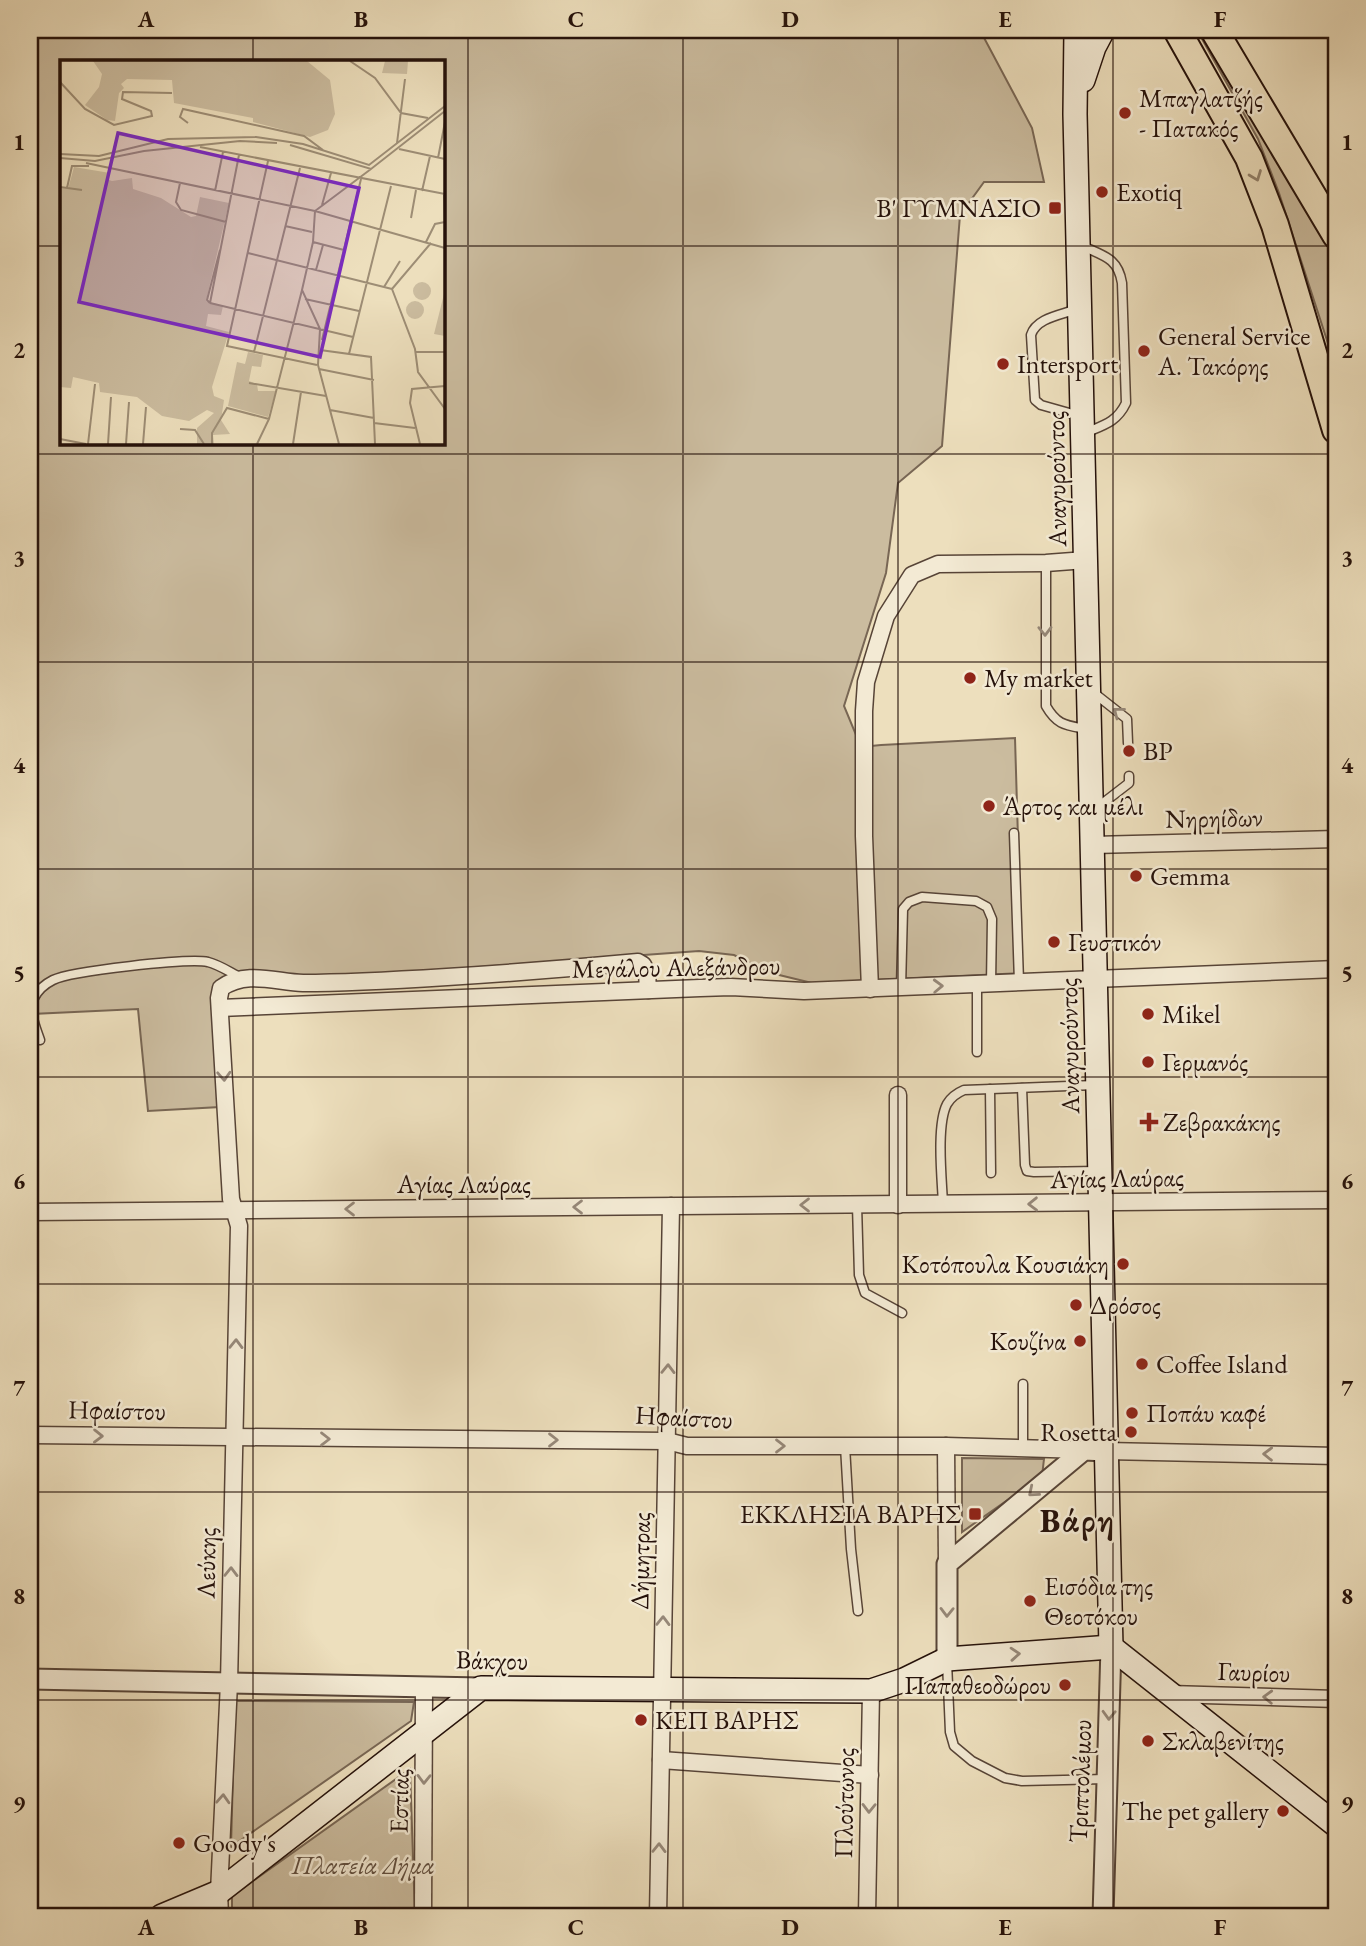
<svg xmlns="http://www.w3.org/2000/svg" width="1366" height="1946" viewBox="0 0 1366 1946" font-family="'EB Garamond',serif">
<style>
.green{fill:#cbbc9f;stroke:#786654;stroke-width:2;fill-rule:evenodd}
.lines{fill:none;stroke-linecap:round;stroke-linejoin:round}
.service-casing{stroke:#574437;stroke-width:11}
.minor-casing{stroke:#574437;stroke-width:19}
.tertiary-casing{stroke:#574437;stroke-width:23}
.secondary-casing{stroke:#25110a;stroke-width:26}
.primary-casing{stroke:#25110a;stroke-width:30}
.service{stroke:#f3ead4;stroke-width:8}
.minor{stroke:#f3ead4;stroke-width:16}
.tertiary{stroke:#f3ead4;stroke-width:19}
.secondary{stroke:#f3ead4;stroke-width:23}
.primary{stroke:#eddfbd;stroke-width:26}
.oneway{stroke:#93826c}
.oneway2{stroke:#968879}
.grid{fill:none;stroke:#25110a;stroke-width:2;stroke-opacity:0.55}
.poi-dot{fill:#8f2418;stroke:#f3ead4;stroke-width:2.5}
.labels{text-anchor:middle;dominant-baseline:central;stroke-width:5;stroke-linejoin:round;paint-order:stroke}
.poi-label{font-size:26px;fill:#25110a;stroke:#f3ead4;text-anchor:start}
.street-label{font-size:26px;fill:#25110a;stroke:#f3ead4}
.park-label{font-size:26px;font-style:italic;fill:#5f4d3e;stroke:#f3ead4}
.district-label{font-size:33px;font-weight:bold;letter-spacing:2px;fill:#25110a;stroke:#f3ead4}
.inset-road{fill:none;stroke:#9d8d75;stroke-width:2}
.view{fill:#7b2cbf;fill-opacity:0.15;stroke:#7b2cbf;stroke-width:3.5}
.inset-edge{fill:none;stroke:#25110a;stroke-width:3.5}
.neatline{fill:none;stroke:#25110a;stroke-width:2.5}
.grid-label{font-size:23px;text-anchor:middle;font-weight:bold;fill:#25110a}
</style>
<rect width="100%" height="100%" fill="#eddfbd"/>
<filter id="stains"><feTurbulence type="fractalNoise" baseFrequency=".00286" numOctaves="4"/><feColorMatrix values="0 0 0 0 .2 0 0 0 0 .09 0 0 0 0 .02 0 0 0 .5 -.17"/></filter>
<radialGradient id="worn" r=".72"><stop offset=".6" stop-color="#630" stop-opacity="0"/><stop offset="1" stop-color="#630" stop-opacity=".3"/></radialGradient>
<!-- green -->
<g class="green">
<path d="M30 30H982V34L1032 128 1044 182H984L960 215 942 446 898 483 886 573 844 706 861 747 881 745 1015 738 1022 973 812 983 771 973 734 955 699 951 216 986 220 1107 148 1111 138 1009 32 1014 35 1205H30ZM61 61H443V443H61Z"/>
<polygon points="1197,30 1206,30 1298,185 1336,254 1336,368 1279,193 1258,139"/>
<polygon points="962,1458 1044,1459 1042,1476 962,1532"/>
<polygon points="235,1701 414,1702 411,1721 231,1847"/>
<polygon points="410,1769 415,1916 232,1916 232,1896"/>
</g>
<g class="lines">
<!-- service casing -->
<g class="service-casing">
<g id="service">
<path d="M1082 246C1104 256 1118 258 1122 283L1126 403C1117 422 1104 425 1085 433"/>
<path d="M1077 309C1061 315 1036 318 1031 335L1035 400 1041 405 1080 416"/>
<path d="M1046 563V706C1057 725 1065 725 1086 729"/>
<polyline points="1094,693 1127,719 1128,743"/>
<polyline points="1094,810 1129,783 1129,776"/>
<polyline points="1014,833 1019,982"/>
<polyline points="977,984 977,1052"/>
<polyline points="901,988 903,909 909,902 922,897 976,901 987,907 992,919 991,984"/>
<path d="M40 1040C36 1028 28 1011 34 998 38 990 45 984 53 980 71 971 188 958 208 962 220 965 231 973 242 978"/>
<polyline points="1022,1088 1025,1165 1027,1171 1034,1172 1098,1171"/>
<polyline points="990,1089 991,1173"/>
<path d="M943 1204C942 1180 936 1125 947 1104 951 1097 957 1093 964 1090L1095 1085"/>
<polyline points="857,1205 859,1275 865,1293 902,1313"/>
<polyline points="1023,1384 1023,1448"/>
<polyline points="845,1446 851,1549 858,1611"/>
<polyline points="947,1662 950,1732 954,1746 972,1761 1005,1778 1022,1781 1106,1779"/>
</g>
</g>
<!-- minor casing -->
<g class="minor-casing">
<g id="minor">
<polyline points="1093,845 1336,839"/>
<polyline points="870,989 864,836 864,711 866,682 886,616 912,575 938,564 1046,563 1086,560"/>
<polyline points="220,1008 700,988 731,987 804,991 1336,969"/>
<polyline points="898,1095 898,1205"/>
<polyline points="30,1212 1336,1200"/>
<polyline points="30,1435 667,1441 687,1446 946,1446 1084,1450"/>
<polyline points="946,1446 947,1564"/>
<polyline points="1106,1451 1336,1456"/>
<polyline points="1170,1694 1336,1699"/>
<polyline points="661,1760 870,1775"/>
<path d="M220 1916 219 1892 229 1683 239 1226 231 1199 219 998 221 988C247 970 275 982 303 983 351 983 399 980 447 977 511 973 574 968 638 962L643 965 647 973 648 990"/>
<polyline points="423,1916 424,1687"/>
<polyline points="658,1916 671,1206"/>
<polyline points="867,1916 871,1691"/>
</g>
</g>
<!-- tertiary casing -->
<g class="tertiary-casing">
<g id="tertiary">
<polyline points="947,1659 947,1564 1084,1450 1106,1451"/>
<polyline points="30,1679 481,1688"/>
<polyline points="1103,1916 1111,1647"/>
</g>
</g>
<!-- secondary casing -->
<g class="secondary-casing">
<g id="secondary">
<polyline points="1076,30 1075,114 1111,1647"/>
<polyline points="1083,80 1094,47 1103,30"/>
<polyline points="1111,1647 1336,1825"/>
<polyline points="162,1916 219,1892 481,1688 871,1691 904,1680 947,1659 1111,1647"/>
</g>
</g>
<!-- primary casing -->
<g class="primary-casing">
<g id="primary">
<polyline points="1177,30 1249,158 1275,225 1336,430"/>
<polyline points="1214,30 1336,235"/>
</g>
</g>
<!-- service -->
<use href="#service" class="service"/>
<!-- minor -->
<use href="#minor" class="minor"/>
<!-- tertiary -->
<use href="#tertiary" class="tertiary"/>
<!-- secondary -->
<use href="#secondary" class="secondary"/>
<!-- primary -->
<use href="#primary" class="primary"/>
</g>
<!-- one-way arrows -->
<defs><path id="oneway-chevron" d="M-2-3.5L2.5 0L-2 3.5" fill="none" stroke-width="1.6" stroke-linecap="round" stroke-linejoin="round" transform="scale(1.75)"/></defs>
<use class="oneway" href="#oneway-chevron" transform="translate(1256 176) rotate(69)"/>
<g class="oneway2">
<use href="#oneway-chevron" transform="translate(1045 631) rotate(89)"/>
<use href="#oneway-chevron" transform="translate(1118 712) rotate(-142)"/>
<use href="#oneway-chevron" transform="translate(938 986) rotate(-2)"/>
<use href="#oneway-chevron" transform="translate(224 1076) rotate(87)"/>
<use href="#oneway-chevron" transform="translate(1033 1204) rotate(179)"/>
<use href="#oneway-chevron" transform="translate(805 1205) rotate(180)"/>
<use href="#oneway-chevron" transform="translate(578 1207) rotate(180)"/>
<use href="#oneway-chevron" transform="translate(350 1209) rotate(180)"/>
<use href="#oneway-chevron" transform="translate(236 1344) rotate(-89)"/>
<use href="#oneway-chevron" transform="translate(668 1369) rotate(-89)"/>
<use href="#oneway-chevron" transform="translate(98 1436) rotate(1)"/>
<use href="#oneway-chevron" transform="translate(325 1439)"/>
<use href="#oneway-chevron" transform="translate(553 1440)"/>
<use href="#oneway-chevron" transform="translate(780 1446)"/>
<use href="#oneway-chevron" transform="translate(1268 1454) rotate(-179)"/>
<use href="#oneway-chevron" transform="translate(1033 1492) rotate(140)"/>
<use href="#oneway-chevron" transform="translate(231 1572) rotate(-89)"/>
<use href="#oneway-chevron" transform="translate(947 1612) rotate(91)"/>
<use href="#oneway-chevron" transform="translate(663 1621) rotate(-89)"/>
<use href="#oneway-chevron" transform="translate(1015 1654) rotate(-4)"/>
<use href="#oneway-chevron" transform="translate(1268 1697) rotate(-178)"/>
<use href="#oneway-chevron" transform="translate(1109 1715) rotate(92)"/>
<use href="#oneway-chevron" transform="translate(424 1779) rotate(91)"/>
<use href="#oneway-chevron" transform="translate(223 1799) rotate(-87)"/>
<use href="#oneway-chevron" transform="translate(869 1808) rotate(91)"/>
<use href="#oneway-chevron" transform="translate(659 1848) rotate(-89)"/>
</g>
<!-- grid -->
<path class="grid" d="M253 30V61M468 30V1916M683 30V1916M898 30V1916M1113 30V1916M30 246H61M443 246H1336M253 443V1916M30 454H1336M30 662H1336M30 869H1336M30 1077H1336M30 1284H1336M30 1492H1336M30 1700H1336"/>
<!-- markers -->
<g class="poi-dot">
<circle cx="1125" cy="113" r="7"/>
<circle cx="1102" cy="192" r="7"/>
<rect x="1048" y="201" width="14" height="14" rx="3.5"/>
<circle cx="1144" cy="351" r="7"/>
<circle cx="1003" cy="364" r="7"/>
<circle cx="970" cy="678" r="7"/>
<circle cx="1129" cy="751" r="7"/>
<circle cx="989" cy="806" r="7"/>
<circle cx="1136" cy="876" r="7"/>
<circle cx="1054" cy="942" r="7"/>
<circle cx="1148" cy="1014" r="7"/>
<circle cx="1148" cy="1062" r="7"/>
<path d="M1145.5 1111.5h7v7h7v7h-7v7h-7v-7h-7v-7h7z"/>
<circle cx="1123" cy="1264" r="7"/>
<circle cx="1076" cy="1305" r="7"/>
<circle cx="1080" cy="1341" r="7"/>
<circle cx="1142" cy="1364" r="7"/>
<circle cx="1132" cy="1413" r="7"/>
<circle cx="1131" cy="1432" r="7"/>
<rect x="968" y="1507" width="14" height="14" rx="3.5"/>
<circle cx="1030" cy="1601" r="7"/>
<circle cx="1065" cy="1685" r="7"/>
<circle cx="641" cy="1720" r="7"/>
<circle cx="1148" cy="1741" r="7"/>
<circle cx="1283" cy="1811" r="7"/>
<circle cx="179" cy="1843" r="7"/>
</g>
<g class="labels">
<!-- poi labels -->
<g class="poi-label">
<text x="1139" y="98">Μπαγλατζής<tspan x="1139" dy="30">- Πατακός</tspan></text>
<text x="1116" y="192">Exotiq</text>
<text x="1041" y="208" text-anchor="end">Β' ΓΥΜΝΑΣΙΟ</text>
<text x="1158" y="336">General Service<tspan x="1158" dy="30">Α. Τακόρης</tspan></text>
<text x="1017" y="364">Intersport</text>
<text x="984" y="678">My market</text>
<text x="1143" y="751">BP</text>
<text x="1003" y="806">Άρτος και μέλι</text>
<text x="1150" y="876">Gemma</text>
<text x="1068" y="942">Γευστικόν</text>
<text x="1162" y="1014">Mikel</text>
<text x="1162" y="1062">Γερμανός</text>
<text x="1163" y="1122">Ζεβρακάκης</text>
<text x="1109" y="1264" text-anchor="end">Κοτόπουλα Κουσιάκη</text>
<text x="1090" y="1305">Δρόσος</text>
<text x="1066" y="1341" text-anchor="end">Κουζίνα</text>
<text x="1156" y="1364">Coffee Island</text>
<text x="1146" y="1413">Ποπάυ καφέ</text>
<text x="1117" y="1432" text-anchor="end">Rosetta</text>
<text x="961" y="1514" text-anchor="end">ΕΚΚΛΗΣΙΑ ΒΑΡΗΣ</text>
<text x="1044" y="1586">Εισόδια της<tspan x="1044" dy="30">Θεοτόκου</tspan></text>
<text x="1051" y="1685" text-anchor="end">Παπαθεοδώρου</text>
<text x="655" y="1720">ΚΕΠ ΒΑΡΗΣ</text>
<text x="1162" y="1741">Σκλαβενίτης</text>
<text x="1269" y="1811" text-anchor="end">The pet gallery</text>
<text x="193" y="1843">Goody's</text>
</g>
<!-- street labels -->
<g class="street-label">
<text transform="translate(1056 479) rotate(-91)">Αναγυρούντος</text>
<text transform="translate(1214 818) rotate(-1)">Νηρηίδων</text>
<text transform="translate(676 967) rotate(-1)">Μεγάλου Αλεξάνδρου</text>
<text transform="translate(1069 1046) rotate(-91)">Αναγυρούντος</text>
<text transform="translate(1117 1178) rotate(-1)">Αγίας Λαύρας</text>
<text x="464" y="1184">Αγίας Λαύρας</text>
<text transform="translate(117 1410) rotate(1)">Ηφαίστου</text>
<text transform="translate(684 1417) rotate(3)">Ηφαίστου</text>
<text transform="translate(640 1561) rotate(-89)">Δήμητρας</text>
<text transform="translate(206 1563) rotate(-89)">Λεύκης</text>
<text transform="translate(492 1660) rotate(1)">Βάκχου</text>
<text transform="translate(1254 1672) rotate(2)">Γαυρίου</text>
<text transform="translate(1080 1781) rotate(-88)">Τριπτολέμου</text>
<text transform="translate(399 1801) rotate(-89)">Εστίας</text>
<text transform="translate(844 1803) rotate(-89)">Πλούτωνος</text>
</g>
<!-- park labels -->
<g class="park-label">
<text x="363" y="1865">Πλατεία Δήμα</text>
</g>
<!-- district labels -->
<g class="district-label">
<text x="1078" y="1520">Βάρη</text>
</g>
</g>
<!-- overview -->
<g transform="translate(60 60)">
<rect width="385" height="385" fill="#eddfbd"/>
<path d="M33 1H247L270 20 275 54 268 70 250 77 193 62V58L114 43 112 20 67 19 61 24 64 28 59 33 55 61 47 60 25 45 39 27 42 14ZM325 1H348L347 14 322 13ZM14 107 50 113 46 119 52 121 72 118 73 129 101 138 131 157 136 156 140 137 169 143 146 241 163 246 161 255 148 254 146 266 169 272 152 327 154 336 164 340 161 360 170 374 153 375 154 384H137V368L154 353 147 350 129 361 102 356 77 337 40 332 39 323 13 317 11 328 0 327V128L8 129ZM353 231a9 9 0 1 1 18 0a9 9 0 1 1-18 0ZM384 234 385 235V276L374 274ZM346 250a9 9 0 1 1 18 0a9 9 0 1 1-18 0ZM188 292 203 295 201 307 192 306 189 321 197 324 198 331H216L208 357 168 346 177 302 185 304Z" fill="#cbbc9f"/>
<path class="inset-road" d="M290 1 315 18 341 53 368 58M0 22 25 49 54 65 92 56 91 51 62 39 63 32 112 33M128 63 120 57 123 49 244 76 263 90M337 83 345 19M230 85 311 109 385 51M140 87 385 134M339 89 385 99M0 94 39 96 108 79 196 77 243 84 309 105 385 46M0 98 35 101 84 91 180 81 217 83M378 98 385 62M208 101 167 286 257 305M26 103 255 151M120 123 116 142 121 150 166 162M0 127 22 130M7 128 12 106H29M155 131 163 92M362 131 370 96M384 134 385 164M262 145 271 113M255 151 385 188M255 151 253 182 242 230 260 269 258 305 279 384M255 151 311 109M351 158 356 130M225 166 252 172M253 182 284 190M366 182 375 164 385 162M188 193 332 229M256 210 263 185M324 227 340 201M332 229 355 289 358 312 385 349M332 229 371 183M245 239 299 251M150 243 179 95M150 243 293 277M150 243 147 240 160 190M262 280 301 119M260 290 311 297 315 384M194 292 240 108M355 292H385M289 294 331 126M259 309 314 320M189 323 266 336M270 350 314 358M314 363 355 368M120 369 135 370 144 384M0 379 26 384M28 384 35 324M48 384 51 337M66 384 69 342M83 384 86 347M152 384V373L167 348 209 359M197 384 209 359 242 230M233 384 241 332M360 384 350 343 352 329 385 326"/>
<path class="view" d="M58 73 299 128 260 297 19 242Z"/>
<rect width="385" height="385" class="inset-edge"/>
</g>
<!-- margin -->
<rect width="1366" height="1946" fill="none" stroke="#eddfbd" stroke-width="77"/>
<rect x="38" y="38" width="1290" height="1870" class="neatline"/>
<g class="grid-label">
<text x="146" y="27">A</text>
<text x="361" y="27">B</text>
<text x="576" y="27">C</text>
<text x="790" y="27">D</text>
<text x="1005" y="27">E</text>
<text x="1220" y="27">F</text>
<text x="19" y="150">1</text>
<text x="1347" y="150">1</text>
<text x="19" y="358">2</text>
<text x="1347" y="358">2</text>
<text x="19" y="566">3</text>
<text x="1347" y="566">3</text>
<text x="19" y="773">4</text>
<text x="1347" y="773">4</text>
<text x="19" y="981">5</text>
<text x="1347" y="981">5</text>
<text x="19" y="1189">6</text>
<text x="1347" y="1189">6</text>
<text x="19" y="1396">7</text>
<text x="1347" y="1396">7</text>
<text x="19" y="1604">8</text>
<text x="1347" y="1604">8</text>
<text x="19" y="1812">9</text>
<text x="1347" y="1812">9</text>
<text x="146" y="1935">A</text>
<text x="361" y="1935">B</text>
<text x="576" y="1935">C</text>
<text x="790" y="1935">D</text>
<text x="1005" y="1935">E</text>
<text x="1220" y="1935">F</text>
</g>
<rect width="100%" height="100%" filter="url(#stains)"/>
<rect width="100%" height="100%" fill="url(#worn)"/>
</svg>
